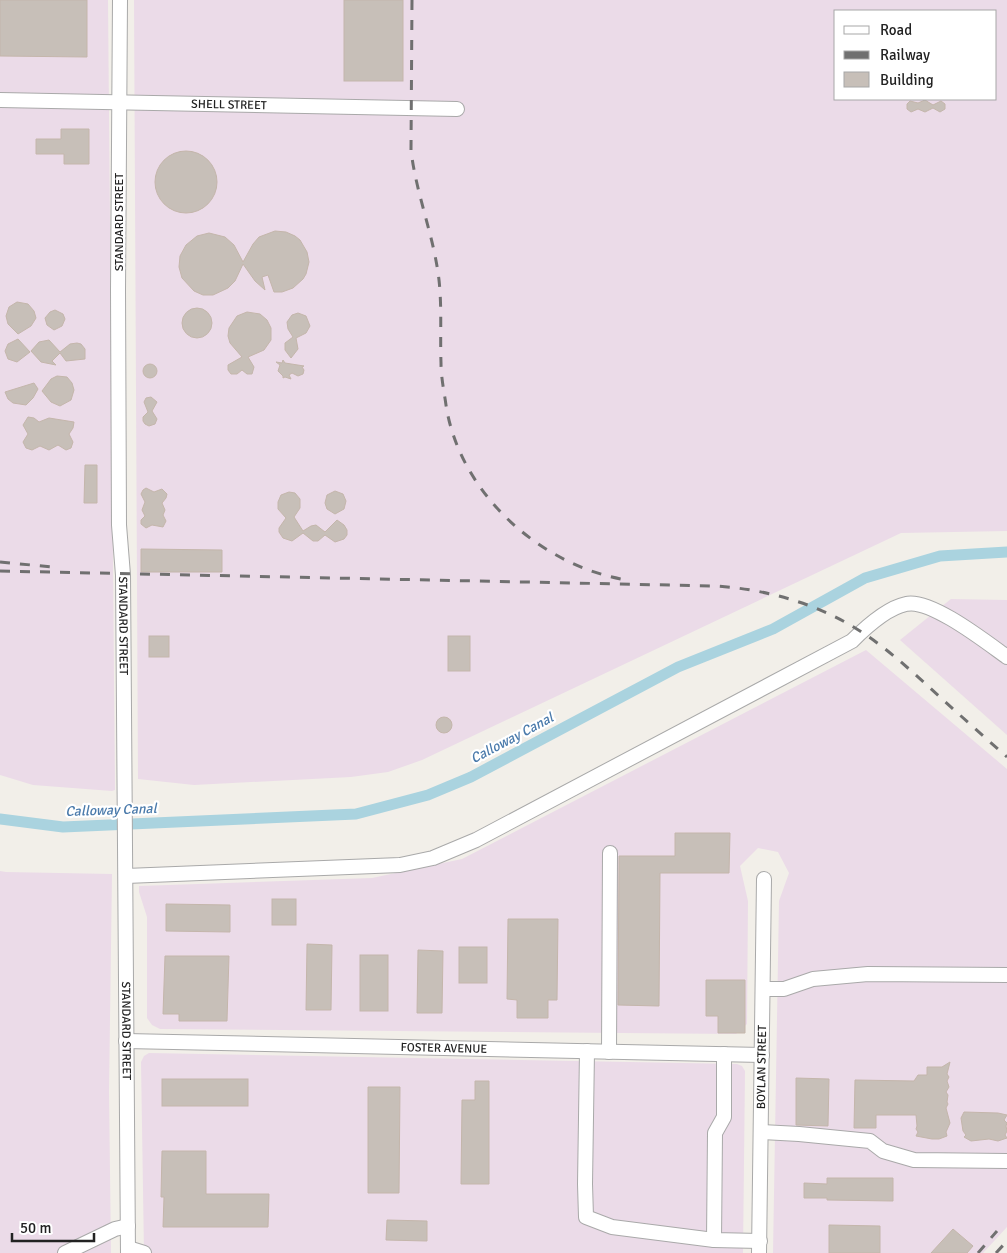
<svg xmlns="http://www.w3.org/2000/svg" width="1007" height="1253" viewBox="0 0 1007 1253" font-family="Signika,sans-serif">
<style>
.industrial{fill:#ebdbe8;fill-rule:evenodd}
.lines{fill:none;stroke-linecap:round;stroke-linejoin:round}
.canal{stroke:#aad3df;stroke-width:11}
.building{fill:#c7bfb8;stroke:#c4b6ab}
.minor-casing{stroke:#a9a9a9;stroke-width:16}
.minor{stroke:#fff;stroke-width:14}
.rail{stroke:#707070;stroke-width:3;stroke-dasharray:10 10;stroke-linecap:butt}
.labels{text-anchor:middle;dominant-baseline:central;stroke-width:4.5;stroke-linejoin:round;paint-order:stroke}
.street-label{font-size:12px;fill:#222;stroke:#fff}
.water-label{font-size:14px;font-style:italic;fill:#4a7aab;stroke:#fff}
</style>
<rect width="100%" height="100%" fill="#f2efe9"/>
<!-- industrial -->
<g class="industrial">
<polygon points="0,0 108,0 115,790 112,791 33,785 0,775"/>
<path d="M134 0H1007V531L901 533 422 760 388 772 351 777 194 785 138 779ZM836 11H996V99H836Z"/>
<polygon points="951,599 1007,600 1007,735 900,640"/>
<polygon points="866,650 1007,769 1007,1227 983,1253 773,1253 779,901 789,873 778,852 758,848 740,866 748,901 747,1024 736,1034 160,1029 152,1025 147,1018 147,917 139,892 139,886 372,878 462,859"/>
<polygon points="0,871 6,872 112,874 109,1092 111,1253 0,1253"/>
<polygon points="149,1053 737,1064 742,1066 745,1071 743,1253 144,1253 141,1062 144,1056"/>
</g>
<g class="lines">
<!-- canal -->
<polyline class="canal" points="0,819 63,827 356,814 428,795 471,777 678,667 773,629 865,578 940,556 1007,552"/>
</g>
<!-- building -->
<g class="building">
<polygon points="0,0 87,0 87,57 0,56"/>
<rect x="344" y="0" width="59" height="81"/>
<polygon points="925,100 933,105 941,101 945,104 945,109 940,112 933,108 925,112 918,109 911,112 907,109 907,104 910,101 918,103"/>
<polygon points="61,129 89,129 89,164 64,164 64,154 36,154 36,139 61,139"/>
<circle cx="186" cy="182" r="31"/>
<polygon points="275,231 286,232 295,236 300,240 307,252 309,262 306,274 303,279 293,288 282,292 274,292 268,275 262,277 265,290 255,281 243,264 235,281 228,288 213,295 203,295 194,291 182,278 179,267 180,256 186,245 197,236 209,233 225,237 234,245 243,262 253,244 259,237"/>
<polygon points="17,302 28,304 34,311 36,318 31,326 18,334 8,324 6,316 9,307"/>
<circle cx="197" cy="323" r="15"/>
<polygon points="55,310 63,314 65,319 62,326 54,330 47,325 45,318 50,312"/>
<polygon points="247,312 260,314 267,320 271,328 271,340 264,350 248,357 254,367 252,374 247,374 242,370 237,374 231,374 228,370 228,365 242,357 230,343 228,336 229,328 237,316"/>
<polygon points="298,313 306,316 310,326 306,333 296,338 298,349 291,358 285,350 285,343 293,337 288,329 287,322 292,315"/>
<polygon points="18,339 30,352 17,362 8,359 5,351 8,344"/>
<polygon points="49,340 60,352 70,344 77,343 81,344 85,349 85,359 66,361 60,353 52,361 56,365 41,362 31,351 39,342"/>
<polygon points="283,360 285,363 304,366 302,367 304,370 303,374 298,376 292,373 289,375 291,379 285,377 283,378 283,376 278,371 280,365 276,362 282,363"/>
<circle cx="150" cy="371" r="7"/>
<polygon points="57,376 67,377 72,383 74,390 71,400 60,406 51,402 42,391 51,379"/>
<polygon points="34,383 38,389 33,398 26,405 13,403 8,399 5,392"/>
<polygon points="151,397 157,402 152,411 157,419 155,424 149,426 145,424 143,421 143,417 148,412 144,402 146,398"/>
<polygon points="28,417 34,418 39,422 49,418 74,422 73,428 69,434 73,442 71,448 66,450 58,445 49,450 40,446 32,450 26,448 23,442 28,434 23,425"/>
<polygon points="85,465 97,465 97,503 84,503"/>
<polygon points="146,488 154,492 162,489 167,494 166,498 162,503 165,510 163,515 166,521 163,527 152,525 146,528 141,524 141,520 145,516 142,510 145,502 141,494 143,490"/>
<polygon points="335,491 343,494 346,501 344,509 335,514 327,509 325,503 327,495"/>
<polygon points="289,492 295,493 300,499 300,508 294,517 303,531 311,526 316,525 325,532 337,520 344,525 347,530 347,535 344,539 335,542 325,535 318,541 313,541 303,533 292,541 283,538 279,532 279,528 286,518 278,509 278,502 281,495"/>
<polygon points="141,549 222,550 222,572 141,572"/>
<rect x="149" y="636" width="20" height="21"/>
<rect x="448" y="636" width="22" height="35"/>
<circle cx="444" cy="725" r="8"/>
<polygon points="675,833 730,833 729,873 660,873 659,1006 618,1005 619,856 675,856"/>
<rect x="272" y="899" width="24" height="26"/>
<polygon points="166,904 230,905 230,932 166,931"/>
<polygon points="508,919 558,919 557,1000 548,1000 548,1018 517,1018 517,1000 507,999"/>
<polygon points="307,944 332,945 331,1010 306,1010"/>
<rect x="459" y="947" width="28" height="36"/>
<polygon points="418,950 443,951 442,1013 417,1013"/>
<rect x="360" y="955" width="28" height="56"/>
<polygon points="165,956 229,956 227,1021 179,1021 179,1014 163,1014"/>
<polygon points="706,980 745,980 745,1033 718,1033 718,1016 706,1016"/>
<polygon points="950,1062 947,1074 949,1077 947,1081 949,1087 946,1092 948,1095 947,1102 948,1104 946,1108 950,1123 946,1132 947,1136 939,1139 932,1139 916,1136 918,1132 916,1129 917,1126 916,1115 876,1115 876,1128 854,1128 855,1080 914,1081 918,1075 927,1075 927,1067 942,1067"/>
<polygon points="796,1078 829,1079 828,1126 796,1125"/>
<rect x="162" y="1079" width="86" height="27"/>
<polygon points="475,1081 489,1081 489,1184 461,1184 462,1100 475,1100"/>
<polygon points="368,1087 400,1087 399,1193 368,1193"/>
<polygon points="964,1112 998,1113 1007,1115 1004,1120 1007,1123 1006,1126 1007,1131 1005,1135 1007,1138 998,1141 989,1139 971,1141 964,1137 966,1135 963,1131 961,1118"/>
<polygon points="162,1151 206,1151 206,1194 269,1194 268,1227 163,1227 164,1197 161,1197"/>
<polygon points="827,1178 893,1178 893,1201 827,1200 827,1198 804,1198 804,1183 827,1184"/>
<polygon points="387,1220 427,1221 427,1241 386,1240"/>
<polygon points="829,1225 880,1226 880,1253 829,1253"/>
<polygon points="953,1229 973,1246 967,1253 931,1253"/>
</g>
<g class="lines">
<!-- minor casing -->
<g class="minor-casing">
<g id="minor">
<path id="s1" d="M120 0 118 290 119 525 123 575 128 1253"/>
<path id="s2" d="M0 100 457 109"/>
<path d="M126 876 400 865 433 858 476 840 852 641C865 628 887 608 906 604 930 598 986 642 1007 657"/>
<polyline points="763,989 784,989 813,979 868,974 1007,975"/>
<path id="s3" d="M126 1041 762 1055"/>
<polyline points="587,1051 585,1184 586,1217 612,1227 714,1240"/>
<polyline points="609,1052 610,853"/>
<polyline points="724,1054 724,1117 715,1133 714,1240 760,1241"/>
<polyline points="761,1132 799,1134 870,1141 883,1151 914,1160 1007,1161"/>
<polyline points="128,1248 144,1253"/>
<polyline points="65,1253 115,1229 128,1226"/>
<path id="s4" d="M759 1253 764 879"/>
</g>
</g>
<!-- minor -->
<use href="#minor" class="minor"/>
<!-- rail -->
<g class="rail">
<path d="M412 0 411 150C416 194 434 236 439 280 442 307 440 336 441 363 441 377 444 391 446 405 459 491 537 563 621 579"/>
<polyline points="0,562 52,567"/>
<path d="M0 571 715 586C766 589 820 604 863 633 886 648 907 667 928 686 954 710 981 734 1007 757"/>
<polyline points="978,1253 997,1231"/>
<polyline points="996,1253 1007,1241"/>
</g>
</g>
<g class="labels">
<!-- street labels -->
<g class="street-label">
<text stroke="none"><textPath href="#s2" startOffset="229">SHELL STREET</textPath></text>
<text transform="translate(119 222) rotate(-90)">STANDARD STREET</text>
<text stroke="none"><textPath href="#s1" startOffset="626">STANDARD STREET</textPath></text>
<text stroke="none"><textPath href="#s1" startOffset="1031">STANDARD STREET</textPath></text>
<text stroke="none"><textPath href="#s3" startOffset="318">FOSTER AVENUE</textPath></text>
<text stroke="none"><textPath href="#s4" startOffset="186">BOYLAN STREET</textPath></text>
</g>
<!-- water labels -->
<g class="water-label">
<text transform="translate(512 738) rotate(-28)">Calloway Canal</text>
<text transform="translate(111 810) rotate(-2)">Calloway Canal</text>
</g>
</g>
<!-- legend -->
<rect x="834" y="10" width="162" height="90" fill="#ffffff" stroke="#a7a7a7"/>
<rect x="844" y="26" width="25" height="8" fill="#ffffff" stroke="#a7a7a7"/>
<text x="880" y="35" font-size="15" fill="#222222">Road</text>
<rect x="844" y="51" width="25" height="8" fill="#707070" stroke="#a7a7a7"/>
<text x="880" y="60" font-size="15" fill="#222222">Railway</text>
<rect x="844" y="72" width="25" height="15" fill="#c7bfb8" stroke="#a7a7a7"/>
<text x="880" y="85" font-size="15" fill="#222222">Building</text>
<!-- scale -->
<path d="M12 1233v8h82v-8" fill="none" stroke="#222222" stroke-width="2.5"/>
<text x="20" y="1233" font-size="15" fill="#222222" stroke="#ffffff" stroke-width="4" paint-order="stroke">50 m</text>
</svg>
